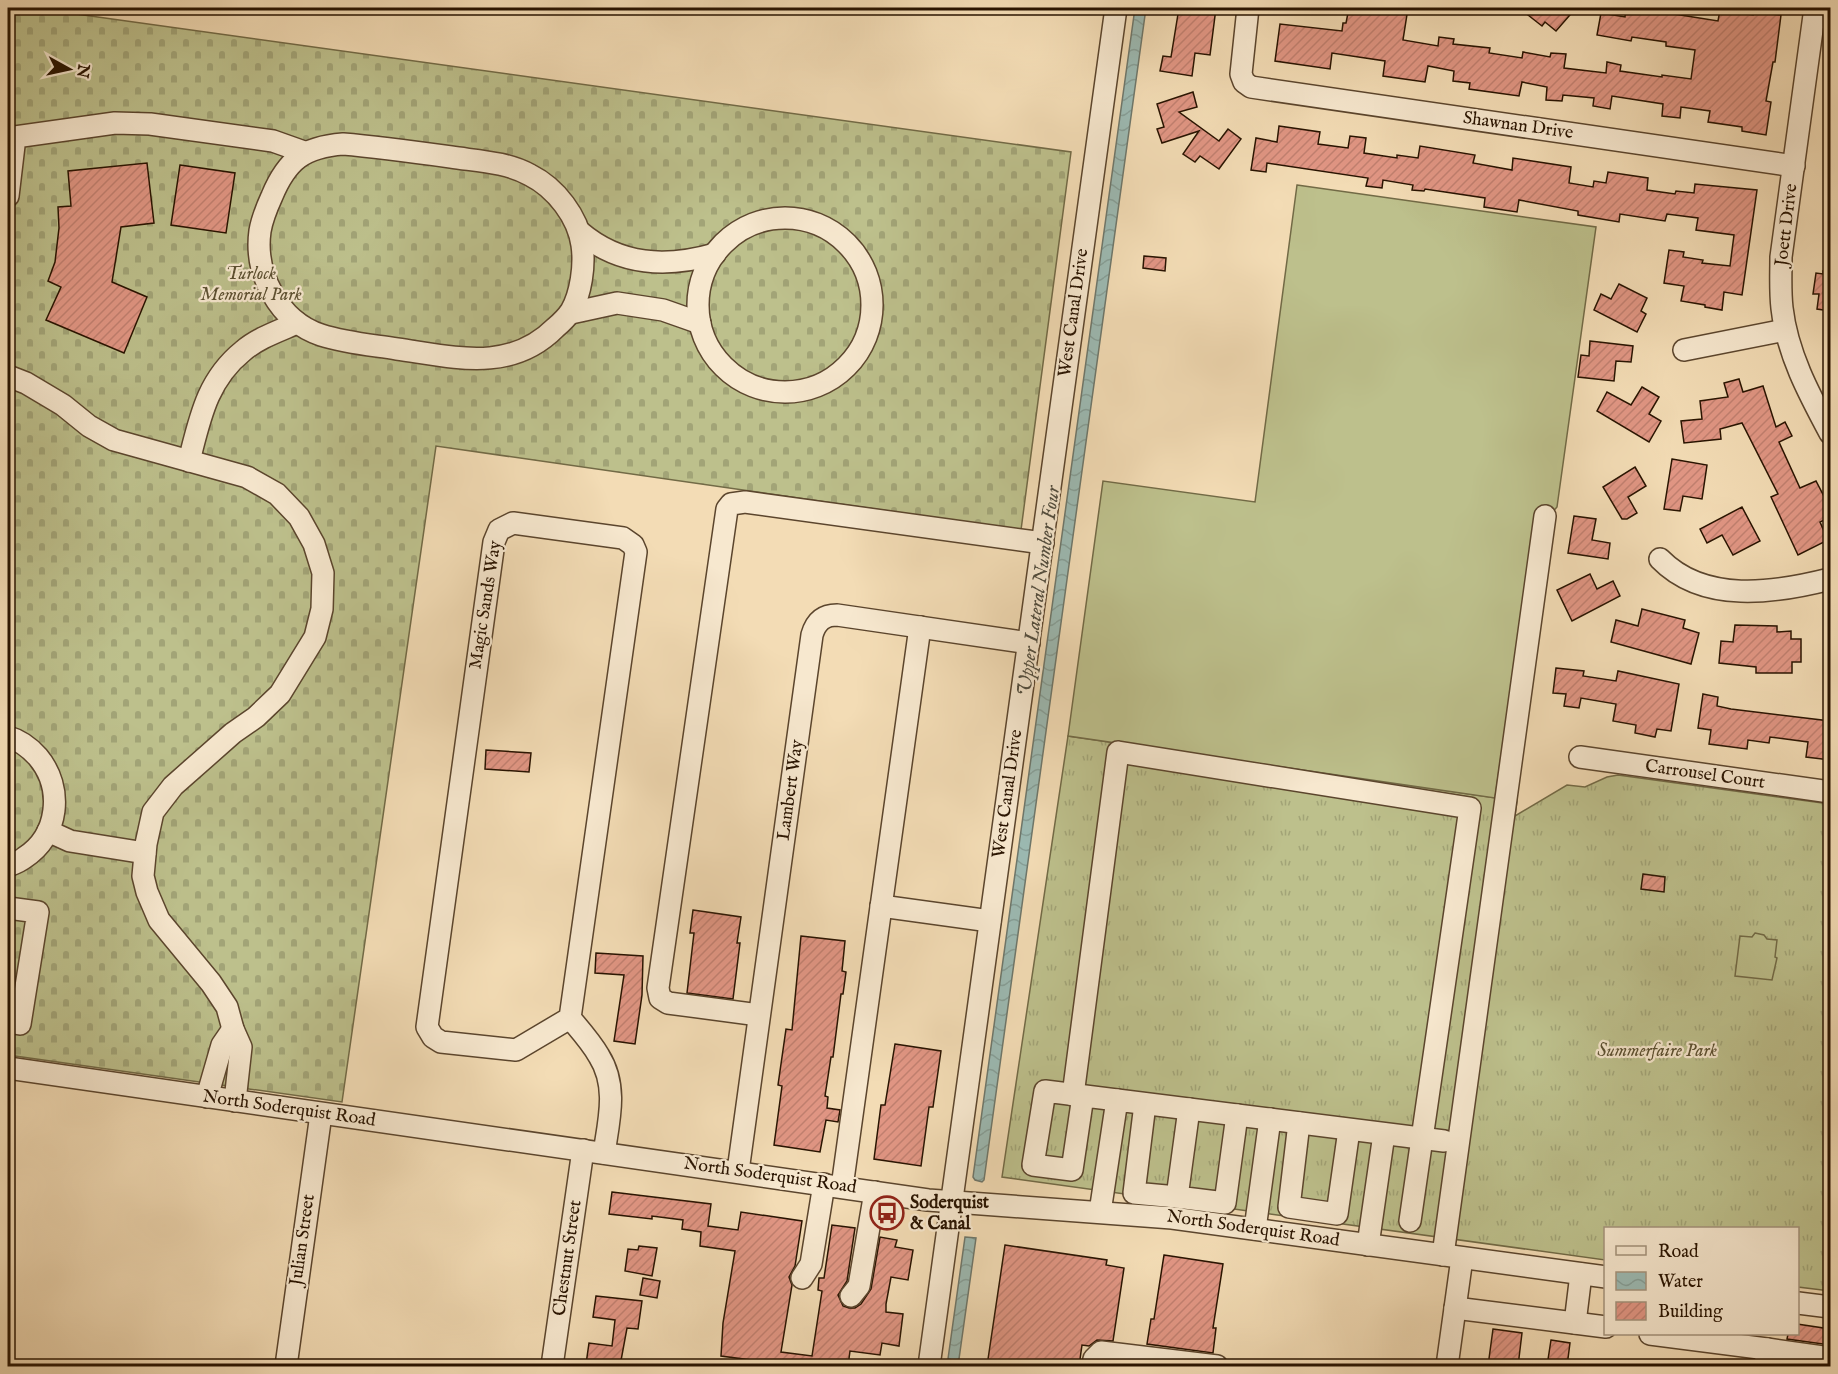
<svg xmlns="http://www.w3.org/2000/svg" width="1838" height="1374" viewBox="0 0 1838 1374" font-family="'IM FELL English',serif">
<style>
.grass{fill:url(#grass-tufts);stroke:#726a46;stroke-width:1.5}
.cemetery{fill:url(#cemetery-stones);stroke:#726a46;stroke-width:1.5}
.pitch{fill:#bdc08c;stroke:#726a46;stroke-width:1.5}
.water{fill:url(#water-waves);stroke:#6e776b;stroke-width:1.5}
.building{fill:url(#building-hatch);stroke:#281300;stroke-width:1.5}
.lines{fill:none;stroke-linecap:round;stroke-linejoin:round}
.minor-casing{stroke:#5b452d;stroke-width:24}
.minor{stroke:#f7e8cf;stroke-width:21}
.labels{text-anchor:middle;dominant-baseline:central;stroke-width:4.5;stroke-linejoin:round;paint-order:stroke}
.street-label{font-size:18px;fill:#281300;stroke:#f7e8cf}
.park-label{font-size:18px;font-style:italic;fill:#5c5031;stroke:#f7e8cf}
.poi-label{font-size:18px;font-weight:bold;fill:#281300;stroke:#f7e8cf;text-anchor:start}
.water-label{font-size:20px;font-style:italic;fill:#514d3f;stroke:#f7e8cf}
</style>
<defs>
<pattern id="grass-tufts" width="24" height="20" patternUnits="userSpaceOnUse" patternTransform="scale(1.5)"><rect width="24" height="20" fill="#bdc08c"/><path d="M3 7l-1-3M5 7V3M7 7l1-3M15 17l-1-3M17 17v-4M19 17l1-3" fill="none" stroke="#a2a477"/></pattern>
<pattern id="cemetery-stones" width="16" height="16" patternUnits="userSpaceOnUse" patternTransform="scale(1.5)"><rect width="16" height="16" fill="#bdc08c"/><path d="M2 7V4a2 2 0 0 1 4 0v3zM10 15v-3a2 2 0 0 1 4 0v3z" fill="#a2a477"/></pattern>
<pattern id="water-waves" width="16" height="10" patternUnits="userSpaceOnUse" patternTransform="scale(1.5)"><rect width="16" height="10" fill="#9cbab3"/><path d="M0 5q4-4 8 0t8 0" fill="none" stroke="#869f98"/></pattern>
<pattern id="building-hatch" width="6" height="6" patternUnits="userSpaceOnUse" patternTransform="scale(1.5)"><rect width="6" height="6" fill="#e19684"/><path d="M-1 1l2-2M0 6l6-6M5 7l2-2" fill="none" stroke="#c18070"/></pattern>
</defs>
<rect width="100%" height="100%" fill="#f3dcb5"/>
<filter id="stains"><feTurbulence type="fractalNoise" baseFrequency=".00333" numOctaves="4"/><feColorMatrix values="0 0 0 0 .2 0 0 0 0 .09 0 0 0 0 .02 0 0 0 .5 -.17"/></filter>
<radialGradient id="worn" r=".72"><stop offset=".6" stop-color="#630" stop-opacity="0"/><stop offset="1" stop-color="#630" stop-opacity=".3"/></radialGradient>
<!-- grass -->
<polygon class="grass" points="1068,736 1517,801 1515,816 1567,785 1585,787 1607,777 1618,775 1830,804 1830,1291 1798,1287 1798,1228 1606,1228 1605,1260 1002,1177"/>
<!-- cemetery -->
<polygon class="cemetery" points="8,8 33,8 1071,152 1021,530 436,446 342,1102 8,1055"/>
<!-- pitch -->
<g class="pitch">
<polygon points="1297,185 1596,227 1557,507 1533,534 1495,798 1068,736 1103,481 1255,502"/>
<polygon points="1755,933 1764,935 1767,939 1777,940 1775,957 1777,958 1772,980 1735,976 1740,936 1752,937"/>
</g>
<!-- water -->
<g class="water">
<polygon points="1135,8 1146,8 984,1180 982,1182 975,1180 973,1177"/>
<polygon points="965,1237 976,1238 958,1366 947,1366"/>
</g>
<!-- building -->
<g class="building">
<polygon points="1179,8 1216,8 1210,55 1195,53 1192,76 1160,71 1163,56 1171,57"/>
<polygon points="1349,8 1408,8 1403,40 1438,46 1439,37 1454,39 1453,44 1490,48 1489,53 1522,58 1523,52 1550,57 1551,53 1566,54 1564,68 1606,73 1607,62 1621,65 1620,71 1662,77 1662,75 1691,79 1695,50 1666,46 1666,42 1632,37 1631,41 1597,35 1601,13 1625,17 1626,8 1650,10 1650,8 1668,8 1668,13 1718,21 1720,10 1753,15 1753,12 1781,15 1775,62 1773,62 1766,101 1771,102 1766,135 1742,131 1742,127 1708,122 1710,111 1681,107 1680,118 1662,116 1663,104 1612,96 1610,109 1593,106 1594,98 1563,95 1562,101 1546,100 1547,87 1522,82 1519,96 1469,89 1470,83 1453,81 1454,71 1428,66 1425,82 1383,76 1385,61 1332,53 1330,69 1275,61 1280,24 1342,31 1343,23 1346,23"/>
<polygon points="1519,8 1576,8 1556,31 1545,22 1542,26"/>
<polygon points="1193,92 1197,107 1179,112 1219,141 1228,129 1241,139 1219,169 1200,156 1195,162 1183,154 1199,131 1162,143 1157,129 1164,127 1157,104"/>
<polygon points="1279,126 1320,132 1318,144 1348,148 1350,136 1366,138 1364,153 1397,158 1397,155 1418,158 1420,146 1475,155 1473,163 1512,170 1513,158 1571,167 1569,183 1593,187 1594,181 1606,183 1608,172 1648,178 1647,190 1675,194 1676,191 1694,193 1695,184 1757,190 1742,295 1724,292 1722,310 1705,307 1705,305 1681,301 1684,286 1664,283 1669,250 1684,252 1683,257 1703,260 1702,263 1730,266 1734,235 1696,230 1698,218 1667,214 1665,221 1620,214 1619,222 1578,215 1578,211 1519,200 1517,212 1484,207 1485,198 1425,189 1424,191 1412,190 1413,185 1383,180 1382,188 1366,186 1368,178 1267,163 1266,172 1251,170 1256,138 1277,142"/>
<polygon points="147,163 154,223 121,227 112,282 147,297 124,353 46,320 61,287 48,281 55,262 59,228 58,207 71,206 68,171"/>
<polygon points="180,165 235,173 226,233 171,225"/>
<polygon points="1144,256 1166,258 1165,271 1143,268"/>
<polygon points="1823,271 1830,272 1830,311 1817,309 1819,294 1813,294 1816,273 1823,274"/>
<polygon points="1619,284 1647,298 1641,311 1646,314 1637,332 1594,310 1601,294 1611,299"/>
<polygon points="1590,341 1633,346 1631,362 1616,361 1614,381 1578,377 1581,355 1589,356"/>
<polygon points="1739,379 1743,392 1763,386 1776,427 1785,422 1792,436 1779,442 1800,488 1816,481 1830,508 1830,517 1820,522 1828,540 1798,555 1771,497 1778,494 1742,423 1720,429 1721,439 1684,443 1681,421 1702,419 1700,401 1728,397 1724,383"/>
<polygon points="1642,387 1659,397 1649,414 1661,421 1649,442 1597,411 1607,392 1631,405"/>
<polygon points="1672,459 1707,465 1702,499 1683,496 1680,511 1664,509"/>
<polygon points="1635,467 1646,486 1628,497 1637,513 1627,519 1622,519 1603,487"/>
<polygon points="1742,507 1760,541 1733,555 1722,535 1707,543 1700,529"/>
<polygon points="1574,516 1596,519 1592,540 1610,543 1608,559 1568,553"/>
<polygon points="1590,574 1597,589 1613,581 1620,596 1572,621 1557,590"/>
<polygon points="1642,609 1685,620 1683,628 1699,633 1691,664 1611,642 1616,620 1638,626"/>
<polygon points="1735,625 1777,626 1777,632 1791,631 1791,639 1801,639 1801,662 1792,662 1792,673 1756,673 1756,667 1719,663 1721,641 1733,642"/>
<polygon points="1556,668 1584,671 1583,676 1616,681 1618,671 1679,684 1671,731 1657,729 1655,737 1635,733 1636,725 1613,721 1616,704 1581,698 1579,708 1564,706 1566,694 1553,693"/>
<polygon points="1703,694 1718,697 1717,706 1731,709 1830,721 1830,760 1806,757 1808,742 1770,737 1769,743 1748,740 1747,749 1709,744 1711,730 1698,728"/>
<polygon points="486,750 531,753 529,772 485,769"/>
<polygon points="1643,874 1665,877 1664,892 1641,889"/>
<polygon points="693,910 741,917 737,943 740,943 733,999 687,993 694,933 690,933"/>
<polygon points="801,936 845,941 842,971 846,972 843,994 841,994 833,1057 831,1057 825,1096 828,1097 827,1108 840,1110 838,1122 826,1120 820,1152 774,1145 782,1086 778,1085 786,1029 792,1030"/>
<polygon points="596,953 643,956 642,995 635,1044 614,1041 624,975 595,973"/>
<polygon points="895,1044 941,1051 933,1107 929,1107 921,1166 874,1159 881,1105 885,1105"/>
<polygon points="612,1192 711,1204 708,1226 738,1230 741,1212 802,1221 795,1266 789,1277 792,1285 781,1352 812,1356 822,1291 818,1290 819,1278 824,1278 832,1225 855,1228 847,1281 838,1295 843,1306 849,1308 855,1308 861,1304 871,1289 880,1237 897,1240 895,1247 913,1250 908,1280 891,1277 886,1304 886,1312 903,1314 899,1346 882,1343 880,1355 850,1351 848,1366 751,1366 751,1360 721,1356 723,1323 735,1251 700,1246 701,1232 682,1229 683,1220 652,1216 652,1219 609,1214"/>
<polygon points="1005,1245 1107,1260 1106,1265 1124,1268 1113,1341 1097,1340 1089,1346 1082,1345 1079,1366 987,1366"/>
<polygon points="639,1246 657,1248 652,1276 625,1271 628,1249 638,1250"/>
<polygon points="1164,1255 1223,1264 1213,1328 1216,1328 1213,1353 1147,1344 1151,1319 1154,1319"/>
<polygon points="643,1278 660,1281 657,1298 640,1295"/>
<polygon points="596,1296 642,1301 638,1329 627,1328 620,1366 586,1364 589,1343 612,1346 615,1320 593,1317"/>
<polygon points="1797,1324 1830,1329 1830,1345 1787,1339 1788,1334 1797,1334"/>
<polygon points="1493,1329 1522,1333 1518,1366 1488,1366"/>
<polygon points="1551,1340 1570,1343 1567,1366 1547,1366"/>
</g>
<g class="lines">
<!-- minor casing -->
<g class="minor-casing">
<g id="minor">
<polyline points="1248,8 1241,74 1244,82 1251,87 1794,166"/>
<path d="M1815 8 1781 257C1781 274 1780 291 1782 308 1787 353 1809 394 1830 433"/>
<path d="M343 144C379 147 415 152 451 157 477 161 507 162 530 175 556 188 578 217 582 245 585 265 581 294 571 311 567 317 561 323 555 328 510 373 454 357 397 349 372 345 346 343 321 335 279 321 254 274 260 231 262 219 267 207 272 196 287 160 304 147 343 144Z"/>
<polyline points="8,196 15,137 115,123 150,124 273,141 304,152"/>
<circle cx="785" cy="305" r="87"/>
<path d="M580 232C620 266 666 268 715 254"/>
<polyline points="571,313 617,303 663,310 700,323"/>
<polyline points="1684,350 1785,330"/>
<polyline points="8,376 26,383 63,405 89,426 114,440 247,477 277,494 299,517 314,544 323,573 322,609 315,637 280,694 256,717 233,733 173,786 153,812 146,844 143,876 147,892 159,920 211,983 227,1007 233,1029 241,1047 235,1101"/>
<path d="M189 461C200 418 207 380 243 351 258 338 279 331 297 323"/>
<path d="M1660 559C1704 604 1775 593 1830 579"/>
<path d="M8 737C19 740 30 748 38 757 64 788 59 836 24 858 19 862 13 864 8 866"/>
<polyline points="1580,757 1830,792"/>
<polyline points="48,831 70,841 145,853"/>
<polyline points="881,906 990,921"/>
<polyline points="8,908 38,912 20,1024 8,1022"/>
<polyline points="759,1015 668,1003 660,998 658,988 727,509 731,504 745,502 1043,543"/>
<path d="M570 1018 516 1050 441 1042 433 1037 427 1027 494 542 499 530 513 523 623 538 633 545 636 552 570 1018C580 1030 591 1042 599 1056 618 1086 609 1120 604 1153"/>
<polyline points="8,1068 928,1200 1172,1218 1606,1277"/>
<polyline points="1073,1095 1118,752 1470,808 1410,1221"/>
<polyline points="1083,1096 1072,1170 1033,1165 1045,1091 1117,1100"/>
<polyline points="207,1097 222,1045 233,1029"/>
<polyline points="1145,1104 1134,1193 1177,1197"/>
<polyline points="1189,1109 1177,1197 1225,1203 1237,1115"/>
<polyline points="1299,1123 1289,1207 1337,1214 1349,1130"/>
<path d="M738 1171 812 635C816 621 824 615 837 615L1029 643"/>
<polyline points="842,1187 920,627"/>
<polyline points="1100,1212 1117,1100 1444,1141"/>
<polyline points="1255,1229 1270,1119"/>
<polyline points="1368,1245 1384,1134"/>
<polyline points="1443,1255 1545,516"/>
<polyline points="802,1278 811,1264 824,1184"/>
<polyline points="851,1296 859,1286 875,1192"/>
<polyline points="1798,1303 1830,1307"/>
<polyline points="1455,1308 1606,1327"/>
<polyline points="1575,1323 1581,1274"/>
<polyline points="1650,1334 1767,1349 1765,1366"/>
<polyline points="1767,1349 1830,1358"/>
<polyline points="286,1366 321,1114"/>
<polyline points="552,1366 583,1150"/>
<polyline points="929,1366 1116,8"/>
<polyline points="1093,1366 1094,1359 1101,1352 1217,1366"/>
<polyline points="1447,1366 1462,1258"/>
</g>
</g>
<!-- minor -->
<use href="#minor" class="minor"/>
</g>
<!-- icons -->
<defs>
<g id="bus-ring" transform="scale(1.725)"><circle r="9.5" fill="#f7e8cf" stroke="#8f2418" stroke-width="1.5"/><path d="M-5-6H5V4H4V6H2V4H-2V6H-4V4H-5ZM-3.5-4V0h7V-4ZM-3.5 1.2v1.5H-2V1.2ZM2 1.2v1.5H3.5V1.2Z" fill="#8f2418"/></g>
</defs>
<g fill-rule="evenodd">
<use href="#bus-ring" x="887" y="1213"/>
</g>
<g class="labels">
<!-- street labels -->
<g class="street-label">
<text transform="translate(1518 126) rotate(8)">Shawnan Drive</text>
<text transform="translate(1787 225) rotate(-83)">Joett Drive</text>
<text transform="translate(1074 313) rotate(-82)">West Canal Drive</text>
<text transform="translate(486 605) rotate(-81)">Magic Sands Way</text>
<text transform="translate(1705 775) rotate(8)">Carrousel Court</text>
<text transform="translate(791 790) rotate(-82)">Lambert Way</text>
<text transform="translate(1008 794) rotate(-82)">West Canal Drive</text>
<text transform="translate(289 1109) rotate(8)">North Soderquist Road</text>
<text transform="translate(770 1176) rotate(8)">North Soderquist Road</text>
<text transform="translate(1253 1229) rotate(8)">North Soderquist Road</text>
<text transform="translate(303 1240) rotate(-82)">Julian Street</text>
<text transform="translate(568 1258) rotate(-82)">Chestnut Street</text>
</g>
<!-- park labels -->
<g class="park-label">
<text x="251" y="274">Turlock<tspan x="251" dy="21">Memorial Park</tspan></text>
<text x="1657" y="1051">Summerfaire Park</text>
</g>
<!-- poi labels -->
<g class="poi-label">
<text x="910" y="1203">Soderquist<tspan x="910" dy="21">&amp; Canal</tspan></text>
</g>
<!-- water labels -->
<g class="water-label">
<text transform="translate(1039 591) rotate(-82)">Upper Lateral Number Four</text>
</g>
</g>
<!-- margin -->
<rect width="1838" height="1374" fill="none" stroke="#f3dcb5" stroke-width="30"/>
<rect x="9" y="9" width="1820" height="1356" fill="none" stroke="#281300" stroke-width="3"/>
<rect x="15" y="15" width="1808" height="1344" fill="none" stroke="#281300" stroke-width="1.5"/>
<!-- legend -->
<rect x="1604" y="1227" width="195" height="108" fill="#f7e8cf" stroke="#a4937c" stroke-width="1.5"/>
<rect x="1616" y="1246" width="30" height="9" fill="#f7e8cf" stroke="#a4937c" stroke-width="1.5"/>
<text x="1658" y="1257" font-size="18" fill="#281300">Road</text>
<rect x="1616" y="1272" width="30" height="18" fill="url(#water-waves)" stroke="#a4937c" stroke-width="1.5"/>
<text x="1658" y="1287" font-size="18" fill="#281300">Water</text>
<rect x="1616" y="1302" width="30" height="18" fill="url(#building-hatch)" stroke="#a4937c" stroke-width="1.5"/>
<text x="1658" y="1317" font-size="18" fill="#281300">Building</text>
<!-- north arrow -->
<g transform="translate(69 69) rotate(98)" stroke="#f7e8cf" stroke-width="4.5" paint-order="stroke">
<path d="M0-4.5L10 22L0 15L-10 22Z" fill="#281300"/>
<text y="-9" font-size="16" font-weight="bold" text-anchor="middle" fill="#281300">N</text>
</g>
<rect width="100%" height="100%" filter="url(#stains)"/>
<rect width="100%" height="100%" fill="url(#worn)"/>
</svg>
